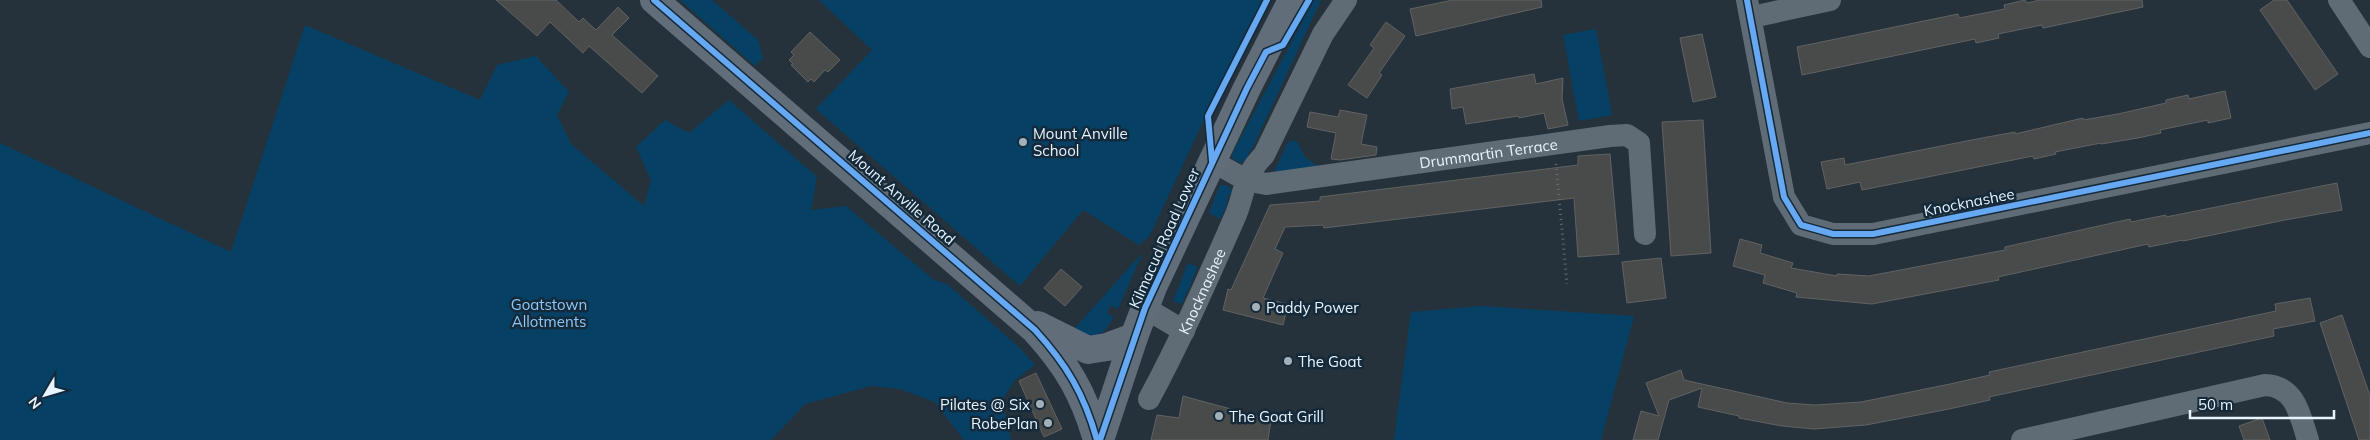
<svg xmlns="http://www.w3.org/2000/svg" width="2370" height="440" viewBox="0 0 2370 440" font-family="Mulish,sans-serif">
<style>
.green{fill:#064165}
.building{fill:#494a4a;stroke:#616263}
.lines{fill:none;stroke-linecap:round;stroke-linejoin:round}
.path{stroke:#626c74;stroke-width:3;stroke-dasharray:1 4;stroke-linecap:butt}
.minor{stroke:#606c75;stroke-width:22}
.secondary{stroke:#616e79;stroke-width:28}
.cycleway-casing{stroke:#142939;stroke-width:9}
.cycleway{stroke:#66a8f1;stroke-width:6}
.poi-dot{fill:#a3b0ba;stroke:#142939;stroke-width:2}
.labels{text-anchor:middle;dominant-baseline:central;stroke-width:5;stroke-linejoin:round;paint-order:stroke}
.poi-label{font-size:15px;fill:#e7f4ff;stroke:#142939;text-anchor:start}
.street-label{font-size:15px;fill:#e7f4ff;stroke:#142939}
.park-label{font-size:15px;fill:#8dc8f9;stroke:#142939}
</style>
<rect width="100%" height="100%" fill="#26323b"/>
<!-- green -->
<g class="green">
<polygon points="680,0 712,0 758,40 763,58 755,66"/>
<polygon points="819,0 1263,0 1245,32 1150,235 1139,245 1083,210 1020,286 816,109 872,50"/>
<polygon points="1314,0 1321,0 1253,147 1248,154 1250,158 1240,163 1233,159 1232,154"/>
<polygon points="305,25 480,100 497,65 536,56 569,92 557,115 571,144 644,206 651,180 636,147 665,120 689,133 729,100 817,177 811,210 846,206 934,280 947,284 1019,347 1035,365 1015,380 1002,401 1011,440 964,440 935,402 900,389 871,386 805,404 771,440 0,440 0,143 231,252"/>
<polygon points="1596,29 1612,115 1579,121 1563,35"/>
<polygon points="1296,140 1305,157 1320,168 1271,179 1288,142"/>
<polygon points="1220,185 1228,186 1234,193 1228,195 1227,205 1220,219 1209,213"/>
<path d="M1143 252 1118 309 1111 305 1107 313 1114 317C1102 337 1095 342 1075 328Z"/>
<polygon points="1188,263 1198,267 1182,304 1173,301"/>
<polygon points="1482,306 1634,316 1601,440 1394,440 1411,312"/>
</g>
<!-- building -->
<g class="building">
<polygon points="496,0 556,0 579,22 583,18 596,30 618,7 629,18 612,35 658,76 642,93 589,46 583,53 550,22 537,36"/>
<polygon points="1453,0 1541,0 1542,7 1416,36 1410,9"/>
<polygon points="2025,0 2027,3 2040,0 2142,0 2143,7 2043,28 2042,25 1998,34 1999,38 1976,43 1975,39 1802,75 1797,47 1958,14 1959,18 2005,9 2004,5"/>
<polygon points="2274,0 2287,0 2338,74 2315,90 2260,10"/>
<polygon points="1386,22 1405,36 1379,73 1382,75 1367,98 1348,85 1374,48 1370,45"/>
<polygon points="810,32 840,60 828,72 825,70 814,82 811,79 808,82 791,65 793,64 789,60 794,55 791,52"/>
<polygon points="1702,34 1716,97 1693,102 1680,38"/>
<polygon points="1534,74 1536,84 1563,78 1562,99 1568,125 1548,129 1544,113 1519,118 1518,116 1466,124 1463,107 1452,109 1450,89"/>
<polygon points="2225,91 2231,118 2208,123 2208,120 2160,130 2161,133 2138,138 2101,144 2101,143 2055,152 2056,154 2034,159 2033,156 1998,163 1862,190 1860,182 1827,189 1821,162 1844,158 1845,165 1982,138 2015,132 2015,134 2083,118 2083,120 2118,114 2166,103 2166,100 2188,95 2189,99"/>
<polygon points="1340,110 1367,115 1361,144 1377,147 1376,155 1340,160 1331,159 1336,133 1307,127 1310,112 1338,117"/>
<polygon points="1703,120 1711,253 1671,256 1662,122"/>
<polygon points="1610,154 1619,254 1578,257 1574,198 1324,228 1323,225 1285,227 1275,249 1283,253 1263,298 1288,304 1283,325 1223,310 1228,289 1231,290 1270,205 1320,201 1320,197 1578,165 1578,156"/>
<polygon points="2337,183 2342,210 2285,220 2183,241 2183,240 2149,247 2148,244 1998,277 1999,280 1872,304 1796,297 1797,293 1763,283 1765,275 1733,266 1740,239 1762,245 1760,253 1793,263 1791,268 1837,276 1837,274 1869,276 2005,250 2005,247 2130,219 2131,222 2166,215 2166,217"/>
<polygon points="1661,258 1666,298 1627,303 1622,262"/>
<polygon points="1061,269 1082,287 1065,306 1044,288"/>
<polygon points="2310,298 2315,321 2273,329 2274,336 1989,397 1990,400 1949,409 1866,425 1814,429 1782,426 1739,418 1739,416 1698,407 1702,388 1669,400 1658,440 1633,440 1641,411 1659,416 1646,383 1681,370 1684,380 1787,403 1815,405 1861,402 1950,384 1990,375 1989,372 2276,311 2275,304"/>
<polygon points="2342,315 2370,396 2370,440 2359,440 2320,323"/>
<polygon points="1036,373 1062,429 1044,437 1019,381"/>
<polygon points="1183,396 1271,420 1268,440 1151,440 1157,415 1179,418"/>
<polygon points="2262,418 2270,440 2244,440 2239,426"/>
</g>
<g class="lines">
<!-- path -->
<polyline class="path" points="1556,164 1567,284"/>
<!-- minor -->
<g class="minor">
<polyline points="1747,0 1784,197 1801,225 1833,234 1873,234 2370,133"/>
<polyline points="2339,0 2370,47"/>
<polyline points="1752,17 1830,0"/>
<path id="s1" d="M1212 161 1246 180 1266 184 1610 136 1627 135 1639 143 1645 234"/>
<polyline points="1145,308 1184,331"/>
<path id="s2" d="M1149 399C1181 340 1207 280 1234 219 1246 193 1241 178 1264 155L1323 34 1346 0"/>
<path d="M2022 440 2265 385C2296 386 2300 416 2308 440"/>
</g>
<!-- secondary -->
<g class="secondary">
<path d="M654 0 1035 330C1067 365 1084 394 1097 440"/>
<polyline points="1038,325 1088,350 1107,347 1134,337"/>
<polyline points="1100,440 1134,337 1153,287 1247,88 1292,0"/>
</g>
<!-- cycleway casing -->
<g class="cycleway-casing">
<g id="cycleway">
<path d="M654 0 1035 330C1067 365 1084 394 1097 440"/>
<polyline points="1747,0 1784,197 1801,225 1833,234 1873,234 2370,133"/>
<polyline points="1212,161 1208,116 1267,0"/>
<polyline points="1100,440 1145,308 1247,88 1266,52 1283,45 1309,0"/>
</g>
</g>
<!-- cycleway -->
<use href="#cycleway" class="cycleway"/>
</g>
<!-- markers -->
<g class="poi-dot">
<circle cx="1023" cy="142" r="5"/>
<circle cx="1256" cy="307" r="5"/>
<circle cx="1288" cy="361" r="5"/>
<circle cx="1040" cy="404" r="5"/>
<circle cx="1219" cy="416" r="5"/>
<circle cx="1048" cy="423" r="5"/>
</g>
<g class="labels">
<!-- poi labels -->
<g class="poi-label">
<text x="1033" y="133">Mount Anville<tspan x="1033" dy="17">School</tspan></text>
<text x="1266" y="307">Paddy Power</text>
<text x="1298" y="361">The Goat</text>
<text x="1030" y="404" text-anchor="end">Pilates @ Six</text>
<text x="1229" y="416">The Goat Grill</text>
<text x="1038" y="423" text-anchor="end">RobePlan</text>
</g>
<!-- street labels -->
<g class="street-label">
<text stroke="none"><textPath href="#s1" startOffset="284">Drummartin Terrace</textPath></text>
<text transform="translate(902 197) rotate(41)">Mount Anville Road</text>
<text transform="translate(1969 202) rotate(-11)">Knocknashee</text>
<text transform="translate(1164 238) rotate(-66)">Kilmacud Road Lower</text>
<text stroke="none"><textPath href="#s2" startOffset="120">Knocknashee</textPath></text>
</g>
<!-- park labels -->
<g class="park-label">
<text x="549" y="304">Goatstown<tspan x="549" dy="17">Allotments</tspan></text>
</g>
</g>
<!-- north arrow -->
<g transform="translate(45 395) rotate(232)" stroke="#142939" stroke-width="4" paint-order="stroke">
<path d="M0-4L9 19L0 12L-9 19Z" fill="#e7f4ff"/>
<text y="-8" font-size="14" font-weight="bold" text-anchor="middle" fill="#e7f4ff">N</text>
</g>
<!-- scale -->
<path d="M2190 410v8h144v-8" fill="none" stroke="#e7f4ff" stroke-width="2.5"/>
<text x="2198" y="410" font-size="15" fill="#e7f4ff" stroke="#142939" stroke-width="4" paint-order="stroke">50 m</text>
</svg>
